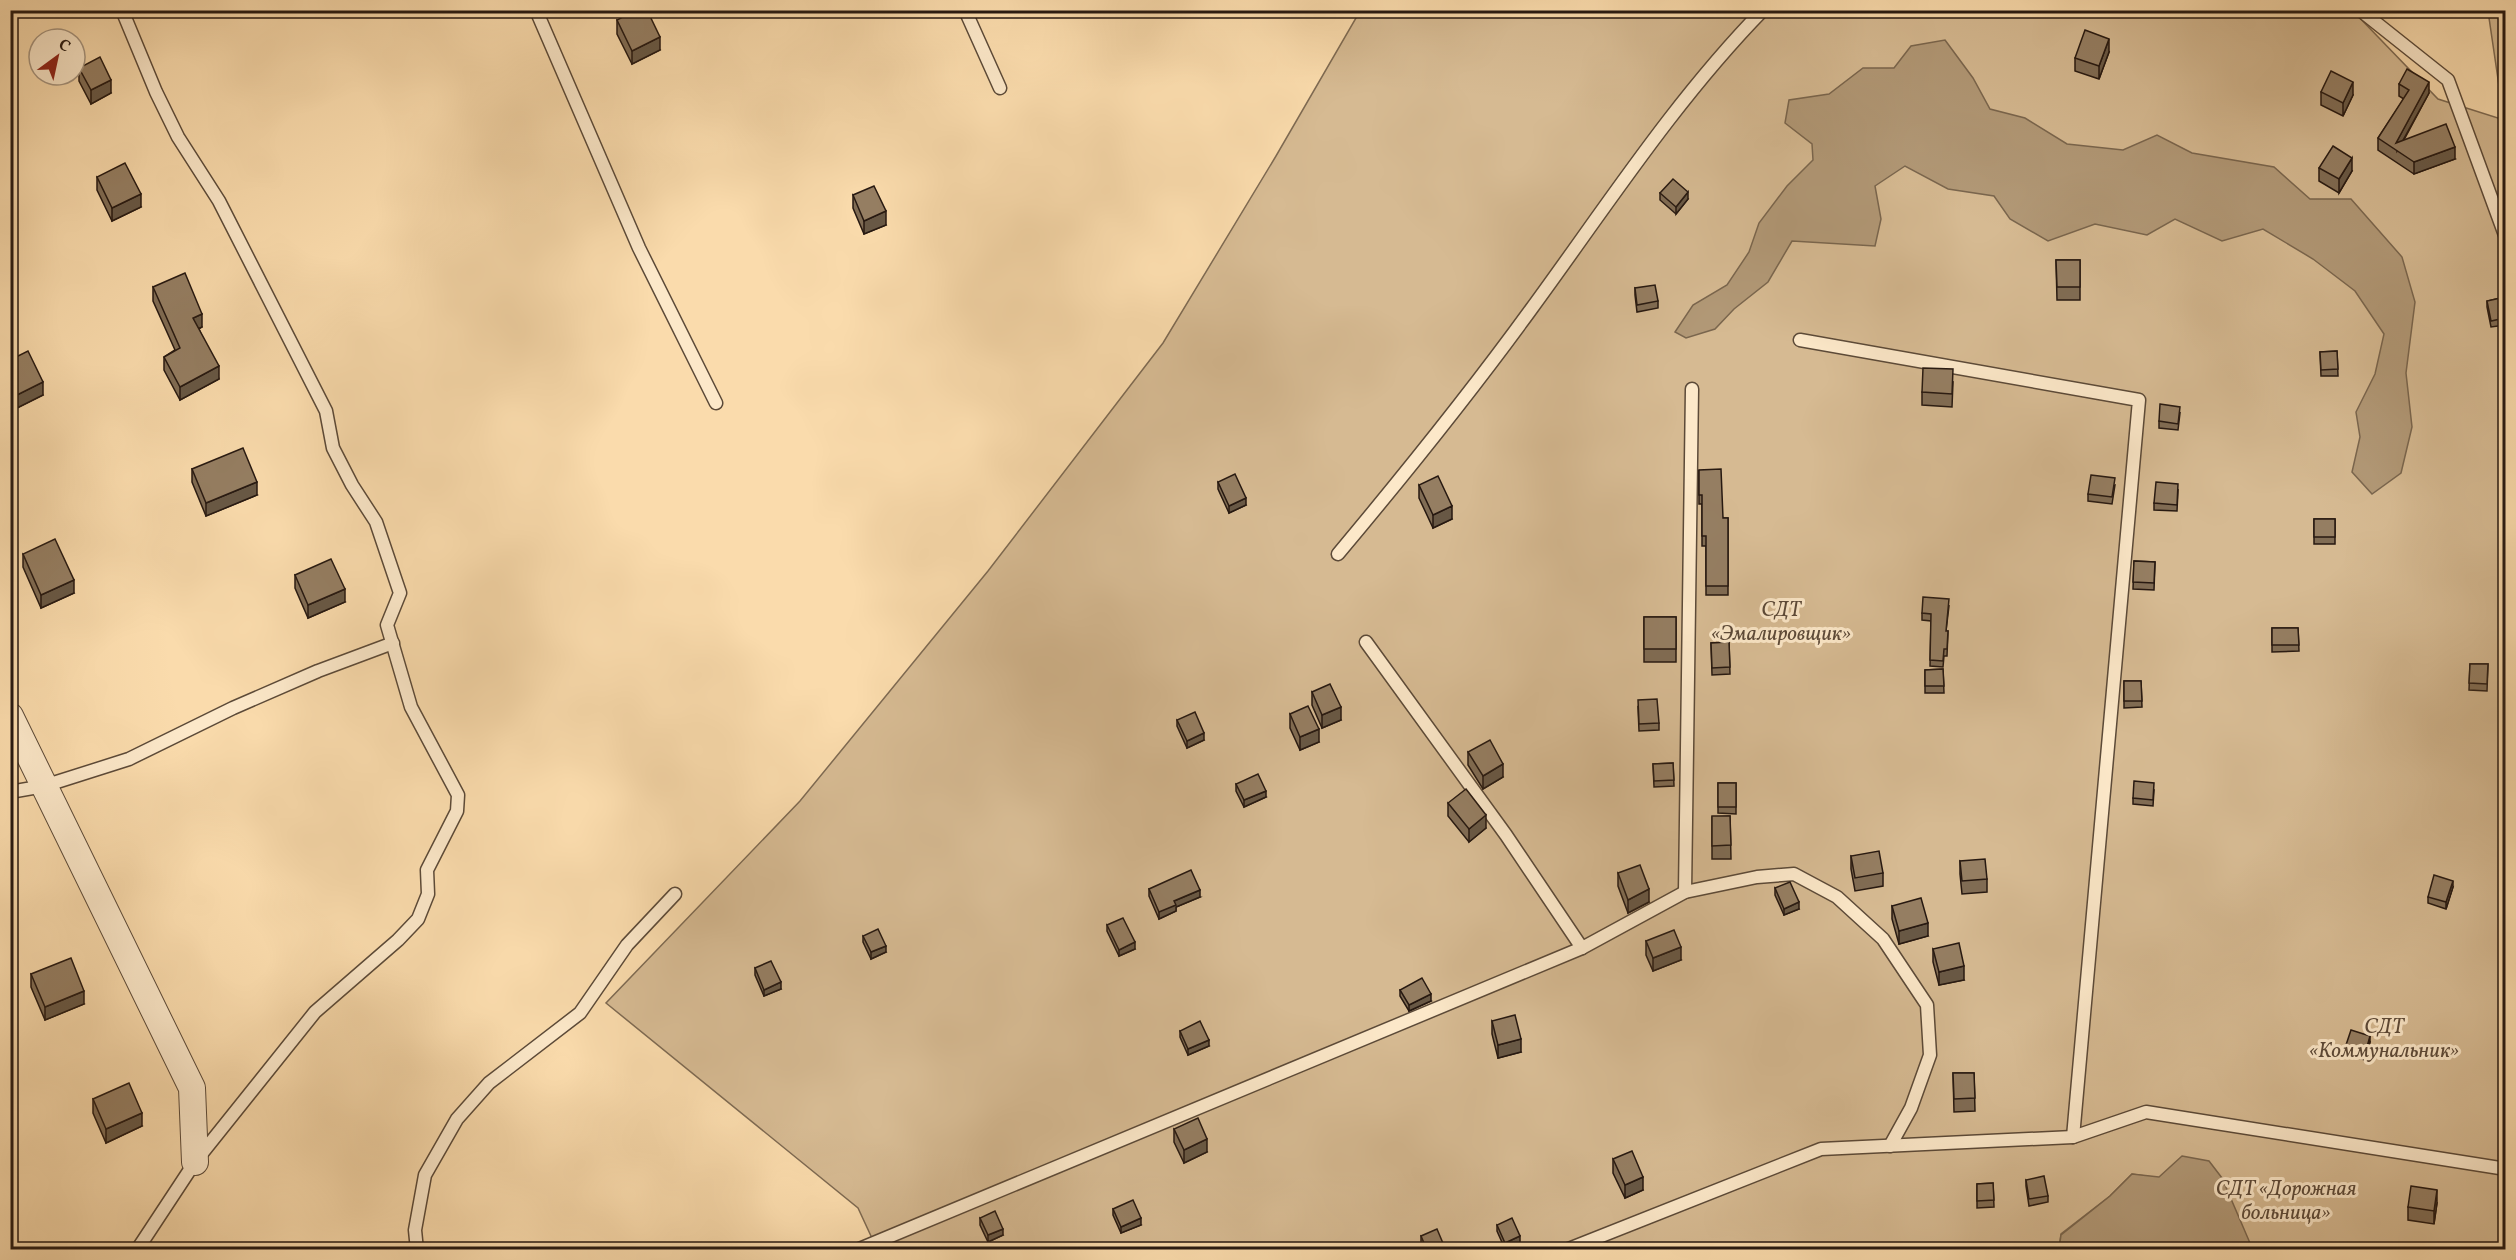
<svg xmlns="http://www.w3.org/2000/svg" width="2516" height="1260" viewBox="0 0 2516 1260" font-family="Vollkorn,serif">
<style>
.green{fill:#d6ba92;stroke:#7e6a52;stroke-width:1.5}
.water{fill:#b29977;stroke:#7a664e;stroke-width:1.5}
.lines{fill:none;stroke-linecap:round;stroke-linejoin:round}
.service-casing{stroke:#5c4a38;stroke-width:15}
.minor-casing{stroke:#5c4a38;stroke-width:28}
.service{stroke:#fce8c9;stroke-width:12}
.minor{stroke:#fce8c9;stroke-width:26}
.wall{fill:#806c54;stroke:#271911;stroke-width:1.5}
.shaded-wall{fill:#685845;stroke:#271911;stroke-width:1.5}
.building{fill:#957e62;stroke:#271911;stroke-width:1.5}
.labels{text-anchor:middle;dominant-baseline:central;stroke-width:6;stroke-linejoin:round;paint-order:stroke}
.park-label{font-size:21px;font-style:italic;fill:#5c4938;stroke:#fce8c9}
</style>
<rect width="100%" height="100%" fill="#fadbac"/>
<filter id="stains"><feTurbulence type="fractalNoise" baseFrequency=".00333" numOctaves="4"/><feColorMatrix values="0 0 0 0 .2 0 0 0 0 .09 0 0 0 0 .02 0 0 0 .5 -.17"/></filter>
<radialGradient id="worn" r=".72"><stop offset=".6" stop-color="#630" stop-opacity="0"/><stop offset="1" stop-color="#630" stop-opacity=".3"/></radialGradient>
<!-- green -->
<polygon class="green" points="1360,11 2353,11 2438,99 2504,120 2488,11 2505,11 2505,1249 2245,1249 2250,1243 2159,1178 2132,1174 2110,1196 2061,1234 2059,1249 877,1249 858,1208 606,1003 800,801 988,571 1163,343 1276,156"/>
<!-- water -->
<g class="water">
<polygon points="1945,40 1973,78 1990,109 2025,118 2067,144 2123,150 2157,135 2192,153 2274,167 2310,199 2351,199 2402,257 2415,302 2406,373 2412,427 2401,473 2372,494 2352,472 2360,437 2356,412 2375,374 2384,334 2355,291 2313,259 2263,229 2222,241 2175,219 2147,235 2095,224 2048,241 2010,219 1994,196 1948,189 1905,166 1875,186 1881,219 1875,246 1792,241 1768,282 1734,309 1715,329 1686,338 1675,332 1693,305 1727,285 1749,252 1759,223 1787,186 1813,160 1812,144 1785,123 1789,100 1829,94 1863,68 1894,68 1911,46"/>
<polygon points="2182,1156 2209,1161 2222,1178 2250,1243 2245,1249 2059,1249 2061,1235 2110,1196 2132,1174 2159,1177"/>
</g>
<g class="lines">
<!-- service casing -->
<g class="service-casing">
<g id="service">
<polyline points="122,10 156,92 178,137 219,201 326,411 333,448 352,485 376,522 400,593 387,625 411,707 458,795 457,811 427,870 428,894 418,919 398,940 315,1012 195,1162 137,1250"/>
<polyline points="536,10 639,248 716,403"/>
<polyline points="965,10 1000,88"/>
<polyline points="2360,10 2448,80 2506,238"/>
<polyline points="1800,340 2139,400 2073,1137"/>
<path d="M1338 554C1405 474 1471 392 1532 308 1606 207 1675 100 1763 10"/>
<polyline points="1366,642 1506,835 1582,948"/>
<polyline points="10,792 44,786 129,759 233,708 318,671 393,643"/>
<polyline points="1685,892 1692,389"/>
<polyline points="417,1250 415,1230 425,1175 457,1119 489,1083 580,1013 627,945 675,894"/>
<polyline points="857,1250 1582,948 1685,892 1757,877 1794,874 1837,897 1883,939 1927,1005 1930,1055 1911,1108 1890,1146"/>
<polyline points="1566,1250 1821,1149 2073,1137 2146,1112 2506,1169"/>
<polyline points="2503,1250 2506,1240"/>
</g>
</g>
<!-- minor casing -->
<g class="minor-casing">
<polyline id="minor" points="10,716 192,1088 195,1162"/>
</g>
<!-- service -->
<use href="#service" class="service"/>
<!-- minor -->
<use href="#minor" class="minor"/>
</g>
<!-- wall -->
<g class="wall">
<polygon points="617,20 660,50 632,64 617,34"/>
<polygon points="2109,52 2099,79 2075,71 2075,58"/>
<polygon points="79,68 111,93 91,104 79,81"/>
<polygon points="2399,84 2429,93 2404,140 2455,159 2414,174 2378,150 2378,138 2404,99 2399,96"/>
<polygon points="2321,92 2353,95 2343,116 2321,105"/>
<polygon points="2319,168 2352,171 2339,193 2319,181"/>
<polygon points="97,177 141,207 112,221 97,190"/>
<polygon points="1660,193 1688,199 1676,214 1660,200"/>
<polygon points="853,195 886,225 864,234 853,208"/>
<polygon points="2056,260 2080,260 2080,300 2057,300"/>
<polygon points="153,287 202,327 199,329 219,379 180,400 164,370 164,357 175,350 153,301"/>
<polygon points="1635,288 1658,301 1658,308 1637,312 1635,295"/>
<polygon points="2505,297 2505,325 2491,327 2487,307 2487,301"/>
<polygon points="2337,351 2338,376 2321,376 2320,352"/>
<polygon points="10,360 43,395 15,409 10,400"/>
<polygon points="1953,382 1952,407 1922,405 1922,392"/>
<polygon points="2180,413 2178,430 2159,428 2159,421"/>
<polygon points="192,469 257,495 206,516 192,482"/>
<polygon points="1699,470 1723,518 1728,518 1728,595 1706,595 1706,546 1702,546 1702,504 1699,504"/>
<polygon points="1218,482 1246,505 1229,513 1218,489"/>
<polygon points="1419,485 1452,519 1433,528 1419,498"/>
<polygon points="2115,485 2112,504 2088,501 2088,494"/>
<polygon points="2178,490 2177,511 2154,510 2154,503"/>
<rect x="2314" y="519" width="21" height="25"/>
<polygon points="23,554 74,593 41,608 23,567"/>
<polygon points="2134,561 2155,562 2154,590 2133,589"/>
<polygon points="295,575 345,602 308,618 295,588"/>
<polygon points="1949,606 1946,631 1948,631 1947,656 1944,656 1943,667 1930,666 1931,621 1922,620 1922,613"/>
<rect x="1644" y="617" width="32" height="45"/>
<polygon points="2272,628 2298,628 2299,651 2272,652"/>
<polygon points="1729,642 1730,674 1712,675 1711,643"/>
<polygon points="2470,664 2488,664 2487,691 2469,690"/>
<polygon points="1943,669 1944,693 1925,693 1925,670"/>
<polygon points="2124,681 2141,681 2142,707 2124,708"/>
<polygon points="1312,692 1341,720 1322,728 1312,705"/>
<polygon points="1638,707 1659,723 1659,730 1639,731"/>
<polygon points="1290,714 1319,742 1300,750 1290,728"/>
<polygon points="1177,720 1204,740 1187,748 1177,726"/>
<polygon points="1468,752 1503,777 1483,789 1468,765"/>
<polygon points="1673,763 1674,786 1654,787 1653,764"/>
<polygon points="1718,783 1736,783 1736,814 1718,813"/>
<polygon points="1236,784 1266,797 1244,807 1236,791"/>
<polygon points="2154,790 2153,806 2133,804 2133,798"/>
<polygon points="1448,803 1486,828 1469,842 1448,816"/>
<polygon points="1730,816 1731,859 1712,859 1712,817"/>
<polygon points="1851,856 1883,873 1883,886 1855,891 1851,869"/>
<polygon points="1960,861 1987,879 1987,892 1962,894 1960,874"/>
<polygon points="1618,873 1649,902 1628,913 1618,886"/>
<polygon points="2453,887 2446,909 2428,903 2428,897"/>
<polygon points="1775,888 1799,909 1784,915 1775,895"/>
<polygon points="1149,889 1200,897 1176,907 1176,911 1159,919 1149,896"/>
<polygon points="1892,906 1928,936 1899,944 1892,919"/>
<polygon points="1107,925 1135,949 1119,956 1107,931"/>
<polygon points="863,936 886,952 871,959 863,942"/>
<polygon points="1646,941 1681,960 1653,971 1646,955"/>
<polygon points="1933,949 1964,980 1939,985 1933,962"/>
<polygon points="755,968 781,989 764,996 755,975"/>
<polygon points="31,974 84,1004 45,1020 31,987"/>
<polygon points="1400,990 1431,1001 1409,1011 1400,996"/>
<polygon points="1492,1021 1521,1052 1498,1058 1492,1034"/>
<polygon points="1180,1031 1209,1046 1188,1055 1180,1037"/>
<polygon points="2370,1042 2365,1060 2345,1054 2345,1048"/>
<polygon points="1953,1073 1974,1073 1975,1111 1954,1112"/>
<polygon points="93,1099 142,1126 106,1143 93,1113"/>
<polygon points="1174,1129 1207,1152 1184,1163 1174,1142"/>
<polygon points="1613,1159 1643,1190 1625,1198 1613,1173"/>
<polygon points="2026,1180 2048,1196 2048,1202 2029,1206 2026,1186"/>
<polygon points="1993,1183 1994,1207 1977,1208 1977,1184"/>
<polygon points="2437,1203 2434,1224 2408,1220 2408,1207"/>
<polygon points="1113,1209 1141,1225 1121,1233 1113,1215"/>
<polygon points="980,1218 1003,1235 988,1242 980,1225"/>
<polygon points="1497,1225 1520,1243 1505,1249 1497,1231"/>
<polygon points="1421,1236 1445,1250 1424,1250 1421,1243"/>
</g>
<!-- shaded-wall -->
<g class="shaded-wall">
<polygon points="660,37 660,50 632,64 632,51"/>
<polygon points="2109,39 2109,52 2099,79 2099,66"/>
<polygon points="111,80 111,93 91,104 91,90"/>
<polygon points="2353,82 2353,95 2343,116 2343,103"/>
<polygon points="2429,82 2429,93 2397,151 2396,143"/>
<polygon points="2455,147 2455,159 2414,174 2414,162"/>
<polygon points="2352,158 2352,171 2339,193 2339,179"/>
<polygon points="1688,192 1688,199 1676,214 1676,207"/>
<polygon points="141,194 141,207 112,221 112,208"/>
<polygon points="886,211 886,225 864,234 864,221"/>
<polygon points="202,314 202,327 193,331 193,318"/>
<polygon points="219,366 219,379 180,400 180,387"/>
<polygon points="43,382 43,395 15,409 15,396"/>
<polygon points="257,482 257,495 206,516 206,503"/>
<polygon points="1246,498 1246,505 1229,513 1229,506"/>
<polygon points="1452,506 1452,519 1433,528 1433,515"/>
<polygon points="74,580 74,593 41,608 41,595"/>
<polygon points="345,589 345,602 308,618 308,605"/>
<polygon points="1341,707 1341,720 1322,728 1322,715"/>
<polygon points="1319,729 1319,742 1300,750 1300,737"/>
<polygon points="1204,733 1204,740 1187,748 1187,741"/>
<polygon points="1503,764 1503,777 1483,789 1483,776"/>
<polygon points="1266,791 1266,797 1244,807 1244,800"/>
<polygon points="1486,815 1486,828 1469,842 1469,829"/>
<polygon points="2453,881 2453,887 2446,909 2446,902"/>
<polygon points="1649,889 1649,902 1628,913 1628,900"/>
<polygon points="1200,890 1200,897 1176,907 1176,911 1159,919 1159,912 1174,901"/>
<polygon points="1799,902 1799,909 1784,915 1784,909"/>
<polygon points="1928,923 1928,936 1899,944 1899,931"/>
<polygon points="1135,942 1135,949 1119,956 1119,950"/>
<polygon points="886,946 886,952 871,959 871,952"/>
<polygon points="1681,947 1681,960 1653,971 1653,958"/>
<polygon points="1964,966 1964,980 1939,985 1939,972"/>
<polygon points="781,982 781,989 764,996 764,990"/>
<polygon points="84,991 84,1004 45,1020 45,1007"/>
<polygon points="1431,994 1431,1001 1409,1011 1409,1005"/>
<polygon points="2370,1036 2370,1042 2365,1060 2365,1054"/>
<polygon points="1521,1039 1521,1052 1498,1058 1498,1045"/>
<polygon points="1209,1040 1209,1046 1188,1055 1188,1049"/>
<polygon points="142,1113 142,1126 106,1143 106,1129"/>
<polygon points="1207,1139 1207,1152 1184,1163 1184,1150"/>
<polygon points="1643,1177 1643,1190 1625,1198 1625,1185"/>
<polygon points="2437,1190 2437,1203 2434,1224 2434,1211"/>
<polygon points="1141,1218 1141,1225 1121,1233 1121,1227"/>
<polygon points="1003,1229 1003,1235 988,1242 988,1235"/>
<polygon points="1520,1236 1520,1243 1505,1249 1505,1243"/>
</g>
<!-- building -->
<g class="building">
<polygon points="636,10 647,10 660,37 632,51 617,20"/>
<polygon points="2085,30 2109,39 2099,66 2075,58"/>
<polygon points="100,57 111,80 91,90 79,68"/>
<polygon points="2407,69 2429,82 2396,143 2446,124 2455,147 2414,162 2378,138 2409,90 2399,84"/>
<polygon points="2331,71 2353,82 2343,103 2321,92"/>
<polygon points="2333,146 2352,158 2339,179 2319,168"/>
<polygon points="125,163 141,194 112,208 97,177"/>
<polygon points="1673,179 1688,192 1676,207 1660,193"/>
<polygon points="874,186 886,211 864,221 853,195"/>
<polygon points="2056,260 2080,260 2080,287 2057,287"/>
<polygon points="185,273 202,314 193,318 219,366 180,387 164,357 180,348 153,287"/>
<polygon points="1655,285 1658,301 1637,305 1635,288"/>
<polygon points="2505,297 2505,318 2491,321 2487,301"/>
<polygon points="28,351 43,382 15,396 10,387 10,360"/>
<polygon points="2337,351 2338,369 2321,370 2320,352"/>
<polygon points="1923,368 1953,369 1952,394 1922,392"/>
<polygon points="2160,404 2180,407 2178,424 2159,421"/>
<polygon points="243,448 257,482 206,503 192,469"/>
<polygon points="1721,469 1723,518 1728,518 1728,586 1706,586 1706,536 1702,536 1702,495 1699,495 1699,470"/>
<polygon points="1235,474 1246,498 1229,506 1218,482"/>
<polygon points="2091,475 2115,478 2112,497 2088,494"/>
<polygon points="1438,476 1452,506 1433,515 1419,485"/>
<polygon points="2156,482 2178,484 2177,505 2154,503"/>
<rect x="2314" y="519" width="21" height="18"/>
<polygon points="55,539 74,580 41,595 23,554"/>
<polygon points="331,559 345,589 308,605 295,575"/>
<polygon points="2134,561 2155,562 2154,583 2133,582"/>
<polygon points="1923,597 1949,599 1946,631 1948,631 1947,649 1944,649 1943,661 1930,660 1931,614 1922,613"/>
<rect x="1644" y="617" width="32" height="32"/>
<polygon points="2272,628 2298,628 2299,645 2272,645"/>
<polygon points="1729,642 1730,667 1712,668 1711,643"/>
<polygon points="2470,664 2488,664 2487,684 2469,683"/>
<polygon points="1943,669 1944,686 1925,686 1925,670"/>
<polygon points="2124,681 2141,681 2142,701 2124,701"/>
<polygon points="1330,684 1341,707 1322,715 1312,692"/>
<polygon points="1657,699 1659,723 1639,724 1638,700"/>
<polygon points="1308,706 1319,729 1300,737 1290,714"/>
<polygon points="1195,712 1204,733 1187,741 1177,720"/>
<polygon points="1490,740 1503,764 1483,776 1468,752"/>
<polygon points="1673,763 1674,780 1654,781 1653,764"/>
<polygon points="1258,774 1266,791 1244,800 1236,784"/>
<polygon points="2134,781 2154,783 2153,800 2133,798"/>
<rect x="1718" y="783" width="18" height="24"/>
<polygon points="1466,789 1486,815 1469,829 1448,803"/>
<polygon points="1712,816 1730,816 1731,845 1712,846"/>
<polygon points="1879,851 1883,873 1855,878 1851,856"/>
<polygon points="1985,859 1987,879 1962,881 1960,861"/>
<polygon points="1640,865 1649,889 1628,900 1618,873"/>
<polygon points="1191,870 1200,890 1174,901 1176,905 1159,912 1149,889"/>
<polygon points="2434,875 2453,881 2446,902 2428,897"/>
<polygon points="1790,882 1799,902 1784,909 1775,888"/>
<polygon points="1921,898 1928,923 1899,931 1892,906"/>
<polygon points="1123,918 1135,942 1119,950 1107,925"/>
<polygon points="878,929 886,946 871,952 863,936"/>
<polygon points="1674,930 1681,947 1653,958 1646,941"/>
<polygon points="1959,943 1964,966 1939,972 1933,949"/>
<polygon points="71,958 84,991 45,1007 31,974"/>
<polygon points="771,961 781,982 764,990 755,968"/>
<polygon points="1422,978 1431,994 1409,1005 1400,990"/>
<polygon points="1515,1015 1521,1039 1498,1045 1492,1021"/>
<polygon points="1200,1021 1209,1040 1188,1049 1180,1031"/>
<polygon points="2351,1030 2370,1036 2365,1054 2345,1048"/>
<polygon points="1953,1073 1974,1073 1975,1098 1954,1099"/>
<polygon points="129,1083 142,1113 106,1129 93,1099"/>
<polygon points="1198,1118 1207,1139 1184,1150 1174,1129"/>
<polygon points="1632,1151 1643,1177 1625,1185 1613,1159"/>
<polygon points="2044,1176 2048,1196 2029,1199 2026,1180"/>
<polygon points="1993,1183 1994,1200 1977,1201 1977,1184"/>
<polygon points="2411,1186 2437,1190 2434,1211 2408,1207"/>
<polygon points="1133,1200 1141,1218 1121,1227 1113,1209"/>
<polygon points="995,1211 1003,1229 988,1235 980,1218"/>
<polygon points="1512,1218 1520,1236 1505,1243 1497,1225"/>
<polygon points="1437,1229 1445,1248 1442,1250 1427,1250 1421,1236"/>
</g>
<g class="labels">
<!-- park labels -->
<g class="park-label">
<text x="1781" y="610">СДТ<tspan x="1781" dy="24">«Эмалировщик»</tspan></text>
<text x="2384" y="1027">СДТ<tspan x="2384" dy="24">«Коммунальник»</tspan></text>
<text x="2286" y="1189">СДТ «Дорожная<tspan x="2286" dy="24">больница»</tspan></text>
</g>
</g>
<!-- margin -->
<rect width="2516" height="1260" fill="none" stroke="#fadbac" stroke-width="36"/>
<rect x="12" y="12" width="2492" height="1236" fill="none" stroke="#271911" stroke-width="3"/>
<rect x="18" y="18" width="2480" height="1224" fill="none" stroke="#271911" stroke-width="1.5"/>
<!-- north arrow -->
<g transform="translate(57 57) rotate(33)"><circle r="28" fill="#fce8c9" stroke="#a7957f" stroke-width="1.5"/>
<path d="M0-4.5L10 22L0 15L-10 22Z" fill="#8f2418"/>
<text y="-9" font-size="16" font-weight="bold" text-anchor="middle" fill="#271911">С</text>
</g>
<rect width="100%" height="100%" filter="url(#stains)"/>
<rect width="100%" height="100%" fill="url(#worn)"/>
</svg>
